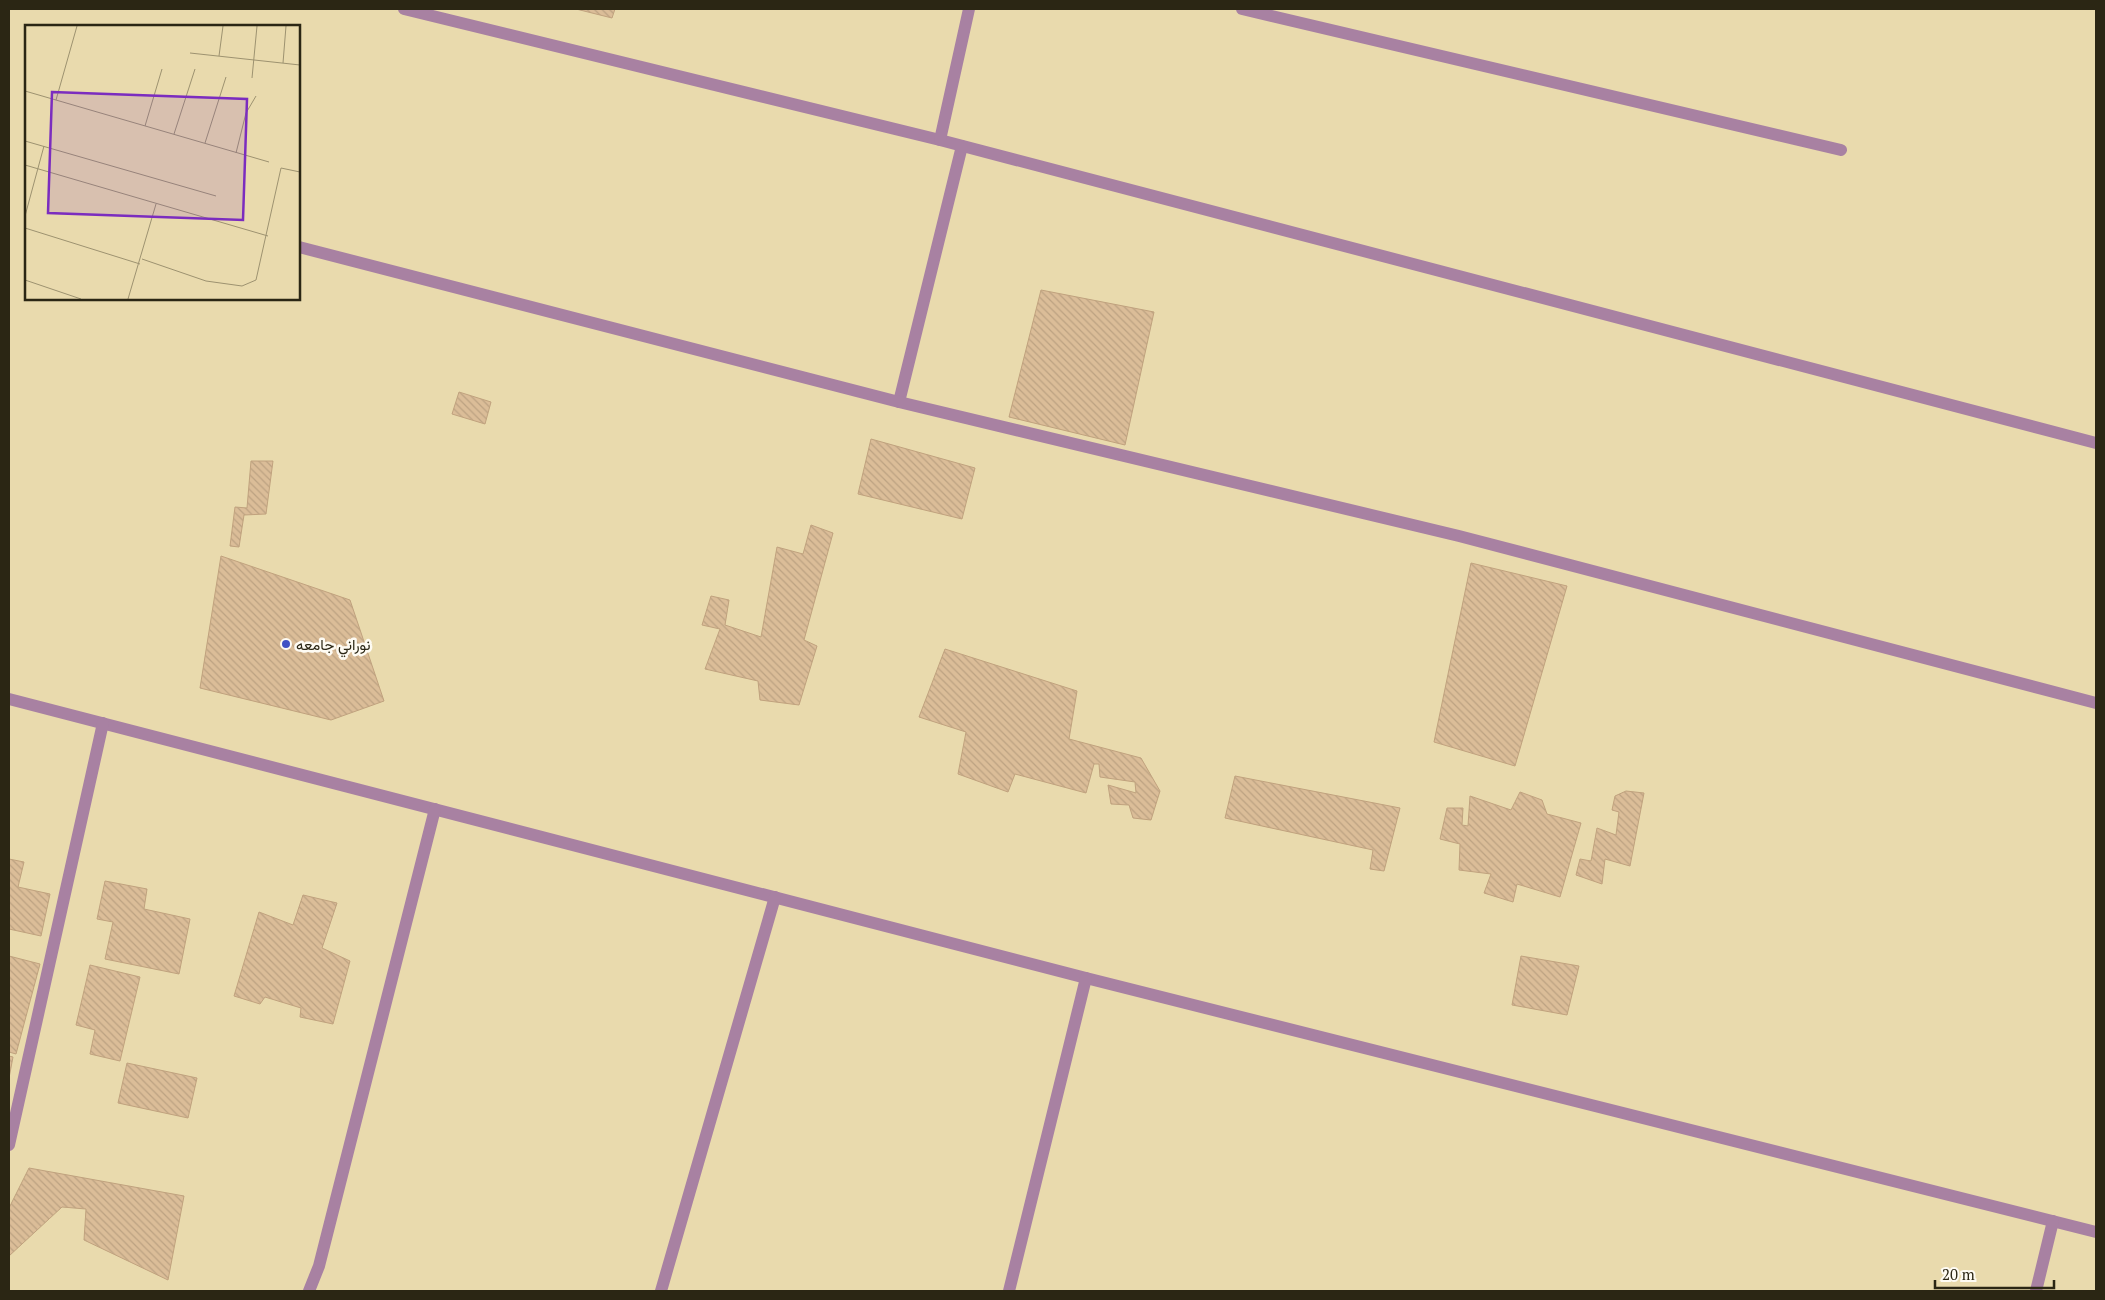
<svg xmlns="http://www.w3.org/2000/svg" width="2105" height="1300" viewBox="0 0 2105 1300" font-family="'PT Serif',Vazirmatn,serif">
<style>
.building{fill:url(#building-back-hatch);stroke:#c0a27e}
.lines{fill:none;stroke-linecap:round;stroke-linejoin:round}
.lane{stroke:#a881a2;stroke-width:12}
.street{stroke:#a881a2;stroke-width:12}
.poi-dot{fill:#4051c4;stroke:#fefbf3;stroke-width:2}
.labels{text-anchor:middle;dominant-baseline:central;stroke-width:5;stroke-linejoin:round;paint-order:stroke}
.poi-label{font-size:15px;fill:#2b2614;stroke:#fefbf3;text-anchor:start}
.inset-road{fill:none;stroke:#9d9270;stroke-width:1}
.view{fill:#7b2cbf;fill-opacity:0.15;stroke:#7b2cbf;stroke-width:2.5}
.inset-edge{fill:none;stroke:#2b2614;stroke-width:2.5}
</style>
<defs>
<pattern id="building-back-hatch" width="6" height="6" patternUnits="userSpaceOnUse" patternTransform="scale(1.25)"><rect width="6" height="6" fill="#dbbd98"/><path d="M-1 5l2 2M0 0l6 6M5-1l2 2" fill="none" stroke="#bca282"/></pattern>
</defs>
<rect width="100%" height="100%" fill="#e9daad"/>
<!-- building -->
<g class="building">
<polygon points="576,9 615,9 612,18"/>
<polygon points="1041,290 1154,312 1125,445 1009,417"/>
<polygon points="459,392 491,402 485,424 452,414"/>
<polygon points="871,439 975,468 962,519 858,494"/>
<polygon points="251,461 273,461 266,514 244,515 239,547 230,546 235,507 247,508"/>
<polygon points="811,525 833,533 804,640 817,646 799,705 760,700 758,681 705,669 720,629 702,625 711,596 729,600 725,625 761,637 777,547 803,554"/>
<polygon points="221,556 350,600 384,701 331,720 200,688"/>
<polygon points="1471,563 1567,586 1515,766 1434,742"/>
<polygon points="945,649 1077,691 1069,739 1141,758 1160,791 1151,820 1133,818 1129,805 1111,804 1108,785 1136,793 1135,782 1100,777 1099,764 1094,764 1086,793 1015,774 1008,792 958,774 966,732 919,717"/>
<polygon points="1235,776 1400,808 1384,871 1370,869 1373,850 1225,818"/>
<polygon points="1626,791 1644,793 1630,866 1605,859 1602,884 1576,875 1580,859 1591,861 1597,828 1616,835 1619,812 1612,810 1615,796"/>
<polygon points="1520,792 1542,800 1547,814 1581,823 1560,897 1517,884 1513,902 1484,893 1491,874 1459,870 1460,844 1440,839 1447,808 1463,808 1462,825 1468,826 1470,796 1511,810"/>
<polygon points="9,859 24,862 18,887 50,894 41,936 9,929"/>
<polygon points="105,881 147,889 144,909 190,919 179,974 105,959 113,922 97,919"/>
<polygon points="303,895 337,903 322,948 350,961 333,1024 300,1017 301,1008 265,997 260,1004 234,996 259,912 293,925"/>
<polygon points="9,956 40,964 16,1054 9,1052"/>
<polygon points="1521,956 1579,966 1567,1015 1512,1005"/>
<polygon points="90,965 140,977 120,1061 90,1054 95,1030 76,1025"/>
<polygon points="9,1056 13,1057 9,1078"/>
<polygon points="127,1063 197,1078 188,1118 118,1103"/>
<polygon points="29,1168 184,1196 168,1280 84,1240 86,1209 62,1207 9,1256 9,1208"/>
</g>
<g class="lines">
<!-- lane -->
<g class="lane">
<polyline points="1242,9 1841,150"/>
<polyline points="899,402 962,146"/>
</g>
<!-- street -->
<g class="street">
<polyline points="404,9 940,140 2096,443"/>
<polyline points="940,140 969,9"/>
<polyline points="299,247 899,402 1459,536 2096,703"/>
<polyline points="9,699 1086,978 2096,1232"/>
<polyline points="9,1145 103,723"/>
<polyline points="309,1291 319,1266 435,809"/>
<polyline points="661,1291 775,897"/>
<polyline points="1009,1291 1086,978"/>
<polyline points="2036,1291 2053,1221"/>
</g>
</g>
<!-- markers -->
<circle class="poi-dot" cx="286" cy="644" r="5"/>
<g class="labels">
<!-- poi labels -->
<g class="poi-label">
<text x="296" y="644">نوراني جامعه</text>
</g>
</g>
<!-- overview -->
<g transform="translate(25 25)">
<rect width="275" height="275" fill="#e9daad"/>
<path class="inset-road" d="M165 28 275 40M194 31 198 1M258 38 261 1M227 53 232 1M0 66 244 137M31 75 52 1M120 101 137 44M149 109 170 44M0 116 191 171M180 118 201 52M211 128 221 88 231 71M0 140 243 211M0 191 19 121M0 203 115 239M117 234 181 256 217 261 231 255 256 143 275 147M0 255 56 274M103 274 131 179"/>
<path class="view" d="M27 67 222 74 218 195 23 188Z"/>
<rect width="275" height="275" class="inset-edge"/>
</g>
<!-- border -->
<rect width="2105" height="1300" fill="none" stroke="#2b2614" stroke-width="20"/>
<!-- scale -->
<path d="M1935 1280v8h119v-8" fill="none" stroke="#2b2614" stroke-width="2.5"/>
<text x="1942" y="1280" font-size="15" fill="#2b2614" stroke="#fefbf3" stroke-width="4" paint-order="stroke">20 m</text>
</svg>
